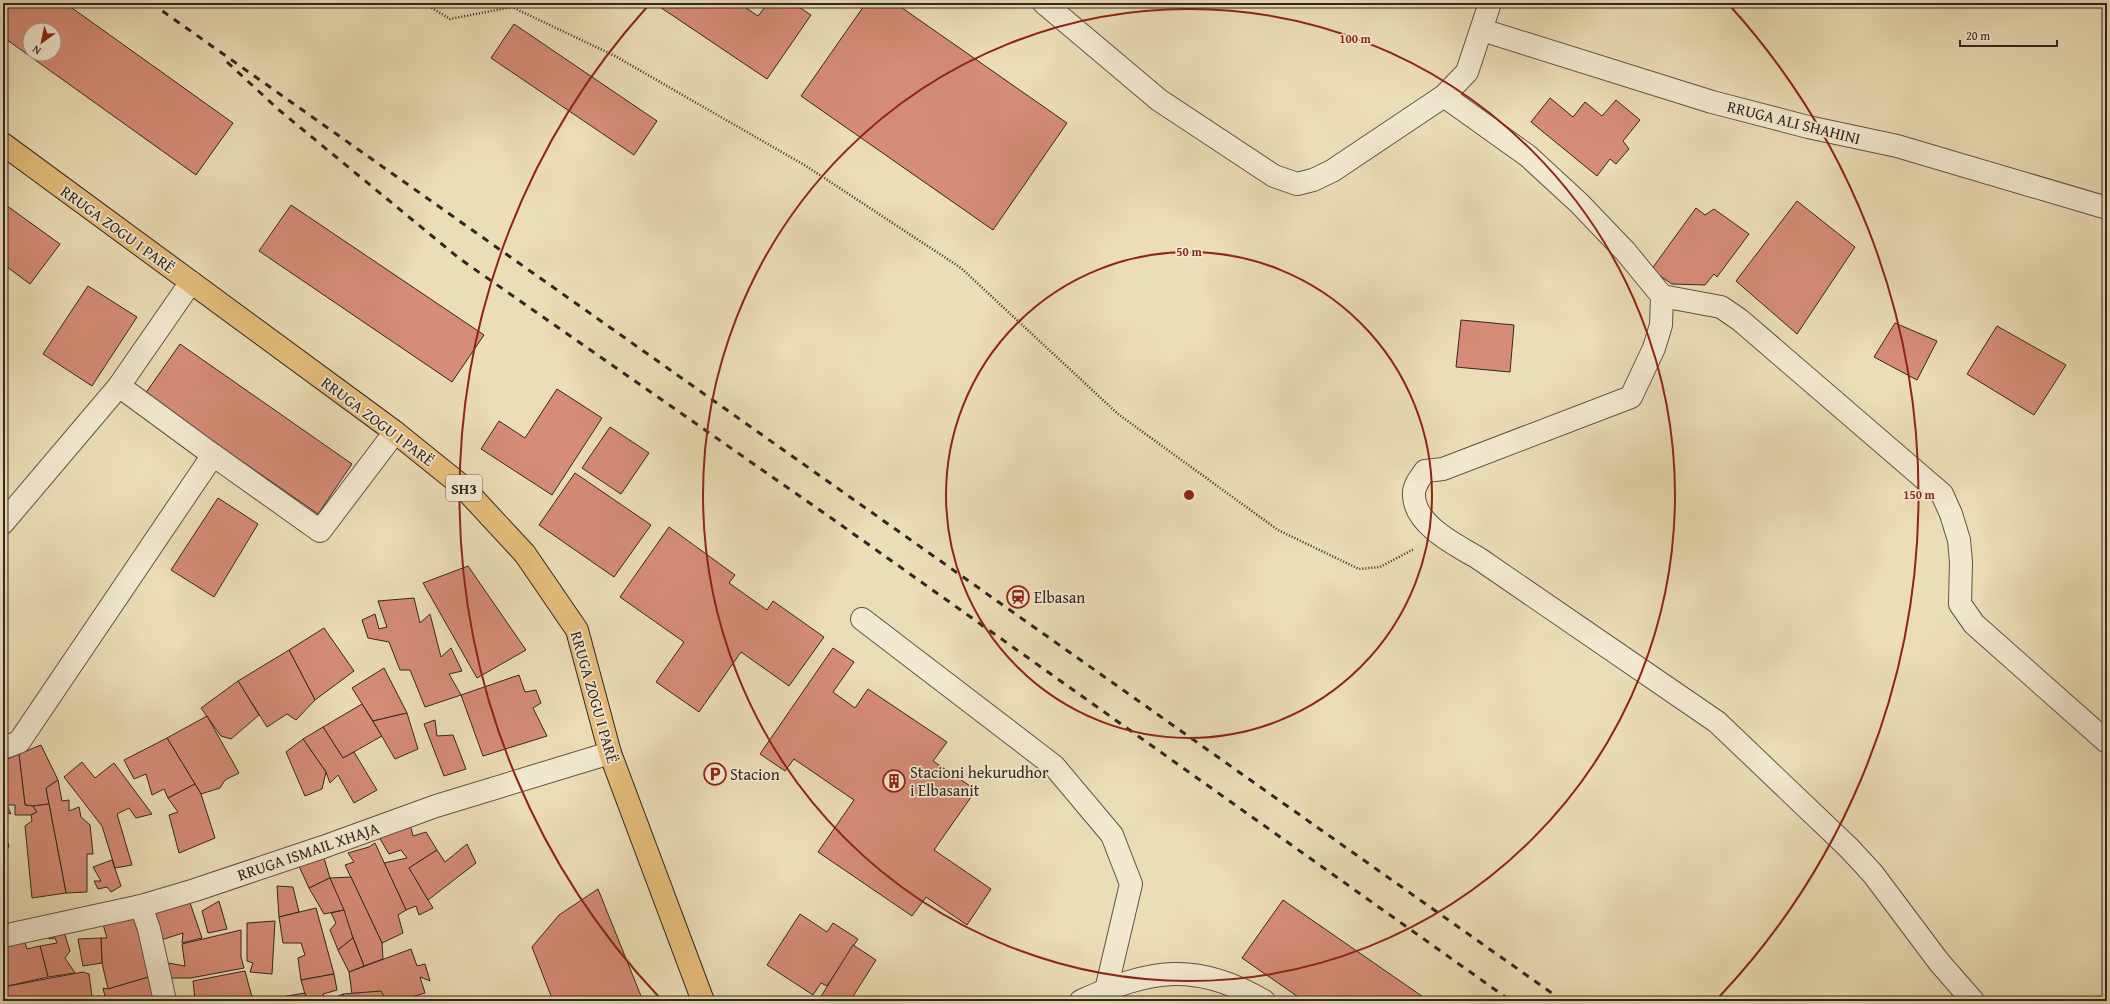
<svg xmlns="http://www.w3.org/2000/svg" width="2110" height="1004" viewBox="0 0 2110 1004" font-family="'Gentium Book Plus',serif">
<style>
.building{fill:#d68c77;stroke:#322621;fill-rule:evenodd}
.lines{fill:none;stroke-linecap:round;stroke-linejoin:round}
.minor-casing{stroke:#605446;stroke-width:24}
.major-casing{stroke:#322621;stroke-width:24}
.path{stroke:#322621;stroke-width:2.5;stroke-dasharray:1 2;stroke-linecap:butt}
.minor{stroke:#f2e9d0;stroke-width:22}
.major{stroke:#e6be7b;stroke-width:22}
.rail{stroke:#322621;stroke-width:3;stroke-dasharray:7 7;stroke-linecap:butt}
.ring{fill:none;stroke:#8f2418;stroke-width:2}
.labels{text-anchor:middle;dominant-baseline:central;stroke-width:3.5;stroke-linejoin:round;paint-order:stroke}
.shield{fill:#f2e9d0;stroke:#6c6056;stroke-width:1}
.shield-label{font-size:15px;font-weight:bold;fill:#322621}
.street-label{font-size:16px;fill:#322621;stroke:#f2e9d0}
.poi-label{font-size:16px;fill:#322621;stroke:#f2e9d0;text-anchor:start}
.centre{fill:#8f2418;stroke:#f2e9d0;stroke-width:2}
.ring-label{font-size:12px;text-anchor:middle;font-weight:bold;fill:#8f2418;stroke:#f2e9d0;stroke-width:3.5;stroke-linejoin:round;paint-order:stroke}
</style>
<rect width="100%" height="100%" fill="#ebddb6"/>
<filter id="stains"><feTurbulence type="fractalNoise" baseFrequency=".005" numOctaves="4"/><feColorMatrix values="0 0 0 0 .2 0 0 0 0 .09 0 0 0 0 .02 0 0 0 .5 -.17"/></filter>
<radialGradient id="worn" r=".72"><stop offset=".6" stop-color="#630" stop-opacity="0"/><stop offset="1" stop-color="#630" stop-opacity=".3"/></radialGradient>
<!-- building -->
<g class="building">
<path d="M3 3H65L233 123 196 175 3 37ZM30 30H54V54H30Z"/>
<polygon points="654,3 739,3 758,16 768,3 793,3 811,15 767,79"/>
<polygon points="866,3 895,3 1067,123 993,230 801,96"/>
<polygon points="514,24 657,121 634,155 491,58"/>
<polygon points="1550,98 1573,117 1585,102 1602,116 1616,100 1640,120 1623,141 1629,149 1616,164 1610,159 1597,176 1531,122"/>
<polygon points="1797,201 1855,247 1797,334 1736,281"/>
<polygon points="3,203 60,244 30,284 3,264"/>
<polygon points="291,205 484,335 452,382 259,251"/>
<polygon points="1696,208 1705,215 1714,209 1749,234 1717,277 1714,274 1705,285 1672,284 1651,270"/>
<polygon points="88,286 137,317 92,386 43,354"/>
<polygon points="1461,320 1514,325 1510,372 1456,367"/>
<polygon points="1895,323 1937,341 1917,380 1874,357"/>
<polygon points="1997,326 2066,365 2034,415 1967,374"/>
<polygon points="180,344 352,464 318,514 145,394"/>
<polygon points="557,389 602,418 552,495 481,449 499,421 525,438"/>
<polygon points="610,427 649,453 621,494 582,468"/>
<polygon points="575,473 651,525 614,577 539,525"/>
<polygon points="218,498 258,524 214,597 171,570"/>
<polygon points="669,527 735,575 729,583 767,610 773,601 824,637 789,686 741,652 699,712 656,682 684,642 620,597"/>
<polygon points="468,566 526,650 477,678 423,583"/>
<polygon points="414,598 420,623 430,614 441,657 451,648 462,671 449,674 461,695 425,707 410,670 400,670 389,642 368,638 362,620 375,614 379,629 387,627 378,601"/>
<polygon points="324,628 354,671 315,700 289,650"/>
<polygon points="833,648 854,662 833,692 855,708 868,689 947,742 933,761 976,790 934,850 991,889 967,925 926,897 912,916 818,852 854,800 794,759 785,771 760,754"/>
<polygon points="289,650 315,700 296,720 287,714 267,727 238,681"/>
<polygon points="384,668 407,713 373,721 352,688"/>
<polygon points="519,675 525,692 536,690 541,703 533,708 547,736 483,756 461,695"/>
<polygon points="238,681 259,715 231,739 221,736 201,708"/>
<polygon points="362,704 382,736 343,758 323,727"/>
<polygon points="407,713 418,749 395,759 373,721"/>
<polygon points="207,716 239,773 225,780 220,788 201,794 167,738"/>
<polygon points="435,720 437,736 453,735 466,769 444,776 424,724"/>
<polygon points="323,727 343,758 354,752 377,790 354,803 338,775 330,783 326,772 303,739"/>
<polygon points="167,738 195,784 168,798 164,789 152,795 146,774 134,779 124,760"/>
<polygon points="303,739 326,772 322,789 305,796 286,752"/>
<polygon points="41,745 58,780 46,788 49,804 33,806 25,805 19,754"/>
<polygon points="19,754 25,805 33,806 37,812 31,815 15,815 15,805 7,805 11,814 3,811 3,761"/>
<polygon points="82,762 95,778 114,763 152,814 136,818 129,808 117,814 132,865 115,868 102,826 64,777"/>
<polygon points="58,780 62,801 69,800 69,811 79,807 81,817 90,825 93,854 87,854 87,892 66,893 46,788"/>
<polygon points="195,784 201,794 215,838 179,853 169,815 178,812 168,798"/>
<polygon points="49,804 66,893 32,898 25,826 32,821 31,815 37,812 33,806"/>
<polygon points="410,824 413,836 426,832 437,850 409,868 433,908 419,915 416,906 406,910 384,863 407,858 401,850 389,854 379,837"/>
<polygon points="3,825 9,847 3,847"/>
<polygon points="375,843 406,910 398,915 403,933 382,943 345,865 354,862 348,853 369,847"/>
<polygon points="467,844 476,863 428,900 409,868 437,850 445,862"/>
<polygon points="323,855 330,878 309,888 298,864"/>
<polygon points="112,860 121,886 111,892 107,887 98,889 94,881 101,881 93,867"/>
<polygon points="351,877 382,943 383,959 364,966 330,878"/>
<polygon points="330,878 344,910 324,914 309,888"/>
<polygon points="277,886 293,887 299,912 279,917"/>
<polygon points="598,889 643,1001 553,1001 532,947 559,915"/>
<polygon points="188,897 202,938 182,943 183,933 161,940 149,908"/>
<polygon points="1283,900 1429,1001 1304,1001 1242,958"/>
<polygon points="219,901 227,929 208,933 202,911"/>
<polygon points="316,908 334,974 301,980 298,958 305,955 301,943 283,943 279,917"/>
<polygon points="344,910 353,938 338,950 330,930 336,923 331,913"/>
<polygon points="139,911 152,976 108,989 102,963 101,938 107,938 102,921"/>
<polygon points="800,914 827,932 833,923 858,939 827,986 821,983 813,995 767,965"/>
<polygon points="275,921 272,974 250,972 253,963 247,961 247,923"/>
<polygon points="63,929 70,951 65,958 75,973 48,977 40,946 57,943 55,938 49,939 48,933"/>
<polygon points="241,930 241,957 244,968 191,978 168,978 168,963 185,966 182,944"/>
<polygon points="101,938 102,963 83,966 78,939"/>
<polygon points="353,938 364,966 349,972 338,950"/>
<polygon points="24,939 27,949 40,946 48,977 3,987 3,942"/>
<polygon points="853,945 876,960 850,1001 825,1001 820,998"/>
<polygon points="411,949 417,966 425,964 430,981 420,977 425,993 398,1001 379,1001 352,994 349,972"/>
<polygon points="245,971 253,1001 195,1001 193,981"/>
<polygon points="83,972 89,974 92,997 100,996 101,1001 3,1001 5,1000 3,987"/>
<polygon points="334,974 337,990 323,994 326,1001 343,994 345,1001 307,1001 301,980"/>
<polygon points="152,976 158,1001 106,1001 103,988 108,989"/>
<polygon points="381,991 387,1001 345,1001 343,994"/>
<polygon points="305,993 307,1001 276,1001 275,998"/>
</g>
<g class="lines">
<!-- minor casing -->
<g class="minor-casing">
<g id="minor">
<polyline points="1044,3 1159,100 1274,176 1297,184 1313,180 1332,171 1444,96 1467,72 1490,3"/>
<polyline points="1482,30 1712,102 1808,127 1897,146 2107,208"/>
<path d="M1444 96 1528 156 1579 203 1625 251 1662 296 1661 325 1654 348 1631 397 1443 469 1425 471C1420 478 1413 486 1414 496 1415 525 1456 545 1478 558L1717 722 1849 848 1873 874 1939 962 1973 1001"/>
<polyline points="1662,296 1721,307 1740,320 1942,494 1951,514 1959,540 1961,562 1960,604 1974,624 2107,742"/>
<polyline points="119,386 213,455"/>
<polyline points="3,523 119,386 191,282"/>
<polyline points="862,619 1054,766 1112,835 1131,884 1106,990"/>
<polyline points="3,748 19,742 213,455 320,531 395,432"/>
<polyline points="141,906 149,929 165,1001"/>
<polyline points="3,936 141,906 195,890 323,847 436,806 610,753"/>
<path d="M1081 1001C1150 969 1196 961 1264 1001"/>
</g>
</g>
<!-- major casing -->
<g class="major-casing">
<polyline id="major" points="3,144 395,432 462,486 525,554 577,630 610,753 703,1001"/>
</g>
<!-- path -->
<polyline class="path" points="424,3 450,19 512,7 615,56 806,166 961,268 1118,414 1278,530 1359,569 1380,567 1414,549"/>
<!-- minor -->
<use href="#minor" class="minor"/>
<!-- major -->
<use href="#major" class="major"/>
<!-- rail -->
<g class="rail">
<polyline points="151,3 1563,1001"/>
<polyline points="227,62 279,110 460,259 834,520 1511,1001"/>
</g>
</g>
<!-- distance rings -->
<g class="ring">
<circle cx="1189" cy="495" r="243"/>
<circle cx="1189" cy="495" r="486"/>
<path d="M659 997A730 730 0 0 1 647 7M1731 7A730 730 0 0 1 1719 997"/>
</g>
<!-- icons -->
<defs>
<g id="station-ring" transform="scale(1.15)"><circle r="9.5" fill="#f2e9d0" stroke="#8f2418" stroke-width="1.5"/><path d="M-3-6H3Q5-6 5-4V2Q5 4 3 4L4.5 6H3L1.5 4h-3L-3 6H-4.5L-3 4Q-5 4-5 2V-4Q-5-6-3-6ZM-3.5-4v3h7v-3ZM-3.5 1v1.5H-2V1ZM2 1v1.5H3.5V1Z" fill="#8f2418"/></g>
<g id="parking-ring" transform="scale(1.15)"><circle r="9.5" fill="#f2e9d0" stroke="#8f2418" stroke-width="1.5"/><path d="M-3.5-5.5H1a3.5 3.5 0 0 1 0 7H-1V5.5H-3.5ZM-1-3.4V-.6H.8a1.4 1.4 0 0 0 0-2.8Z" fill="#8f2418"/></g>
<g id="building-ring" transform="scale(1.15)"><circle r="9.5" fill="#f2e9d0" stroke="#8f2418" stroke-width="1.5"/><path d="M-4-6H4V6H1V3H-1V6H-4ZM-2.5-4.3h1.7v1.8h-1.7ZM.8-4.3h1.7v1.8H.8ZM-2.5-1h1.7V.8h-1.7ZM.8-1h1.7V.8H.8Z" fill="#8f2418"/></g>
</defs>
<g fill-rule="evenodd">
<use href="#station-ring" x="1018" y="597"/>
<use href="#parking-ring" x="715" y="774"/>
<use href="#building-ring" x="894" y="781"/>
</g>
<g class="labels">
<!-- shield labels -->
<rect class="shield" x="446" y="475" width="36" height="26" rx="3"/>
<g class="shield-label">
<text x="464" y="488">SH3</text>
</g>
<!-- street labels -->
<g class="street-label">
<text transform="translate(1794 122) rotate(14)">RRUGA ALI SHAHINI</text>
<text transform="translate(118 229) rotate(36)">RRUGA ZOGU I PARË</text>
<text transform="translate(378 421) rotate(37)">RRUGA ZOGU I PARË</text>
<text transform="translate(595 697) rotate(74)">RRUGA ZOGU I PARË</text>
<text transform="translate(308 851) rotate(-19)">RRUGA ISMAIL XHAJA</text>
</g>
<!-- poi labels -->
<g class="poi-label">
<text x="1034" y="597">Elbasan</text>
<text x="910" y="772">Stacioni hekurudhor<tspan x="910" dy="18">i Elbasanit</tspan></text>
<text x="730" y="774">Stacion</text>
</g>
</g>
<circle cx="1189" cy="495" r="6" class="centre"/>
<g class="ring-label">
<text x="1355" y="43">100 m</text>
<text x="1189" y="256">50 m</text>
<text x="1919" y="499">150 m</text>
</g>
<!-- margin -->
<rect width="2110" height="1004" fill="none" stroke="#ebddb6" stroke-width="16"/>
<rect x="4" y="4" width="2102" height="996" fill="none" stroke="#322621" stroke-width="2"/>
<rect x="8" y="8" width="2094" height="988" fill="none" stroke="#322621"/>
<!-- north arrow -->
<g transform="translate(42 42) rotate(213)"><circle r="19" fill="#f2e9d0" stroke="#a59b8a"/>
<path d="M0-3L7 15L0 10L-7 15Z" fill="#8f2418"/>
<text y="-6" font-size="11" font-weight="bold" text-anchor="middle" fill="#322621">N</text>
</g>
<!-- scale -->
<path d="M1960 40v6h97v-6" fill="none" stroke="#322621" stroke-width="2"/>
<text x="1966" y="40" font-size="12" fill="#322621" stroke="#f2e9d0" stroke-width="3" paint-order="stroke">20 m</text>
<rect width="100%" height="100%" filter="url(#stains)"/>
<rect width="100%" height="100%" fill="url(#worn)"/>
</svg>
